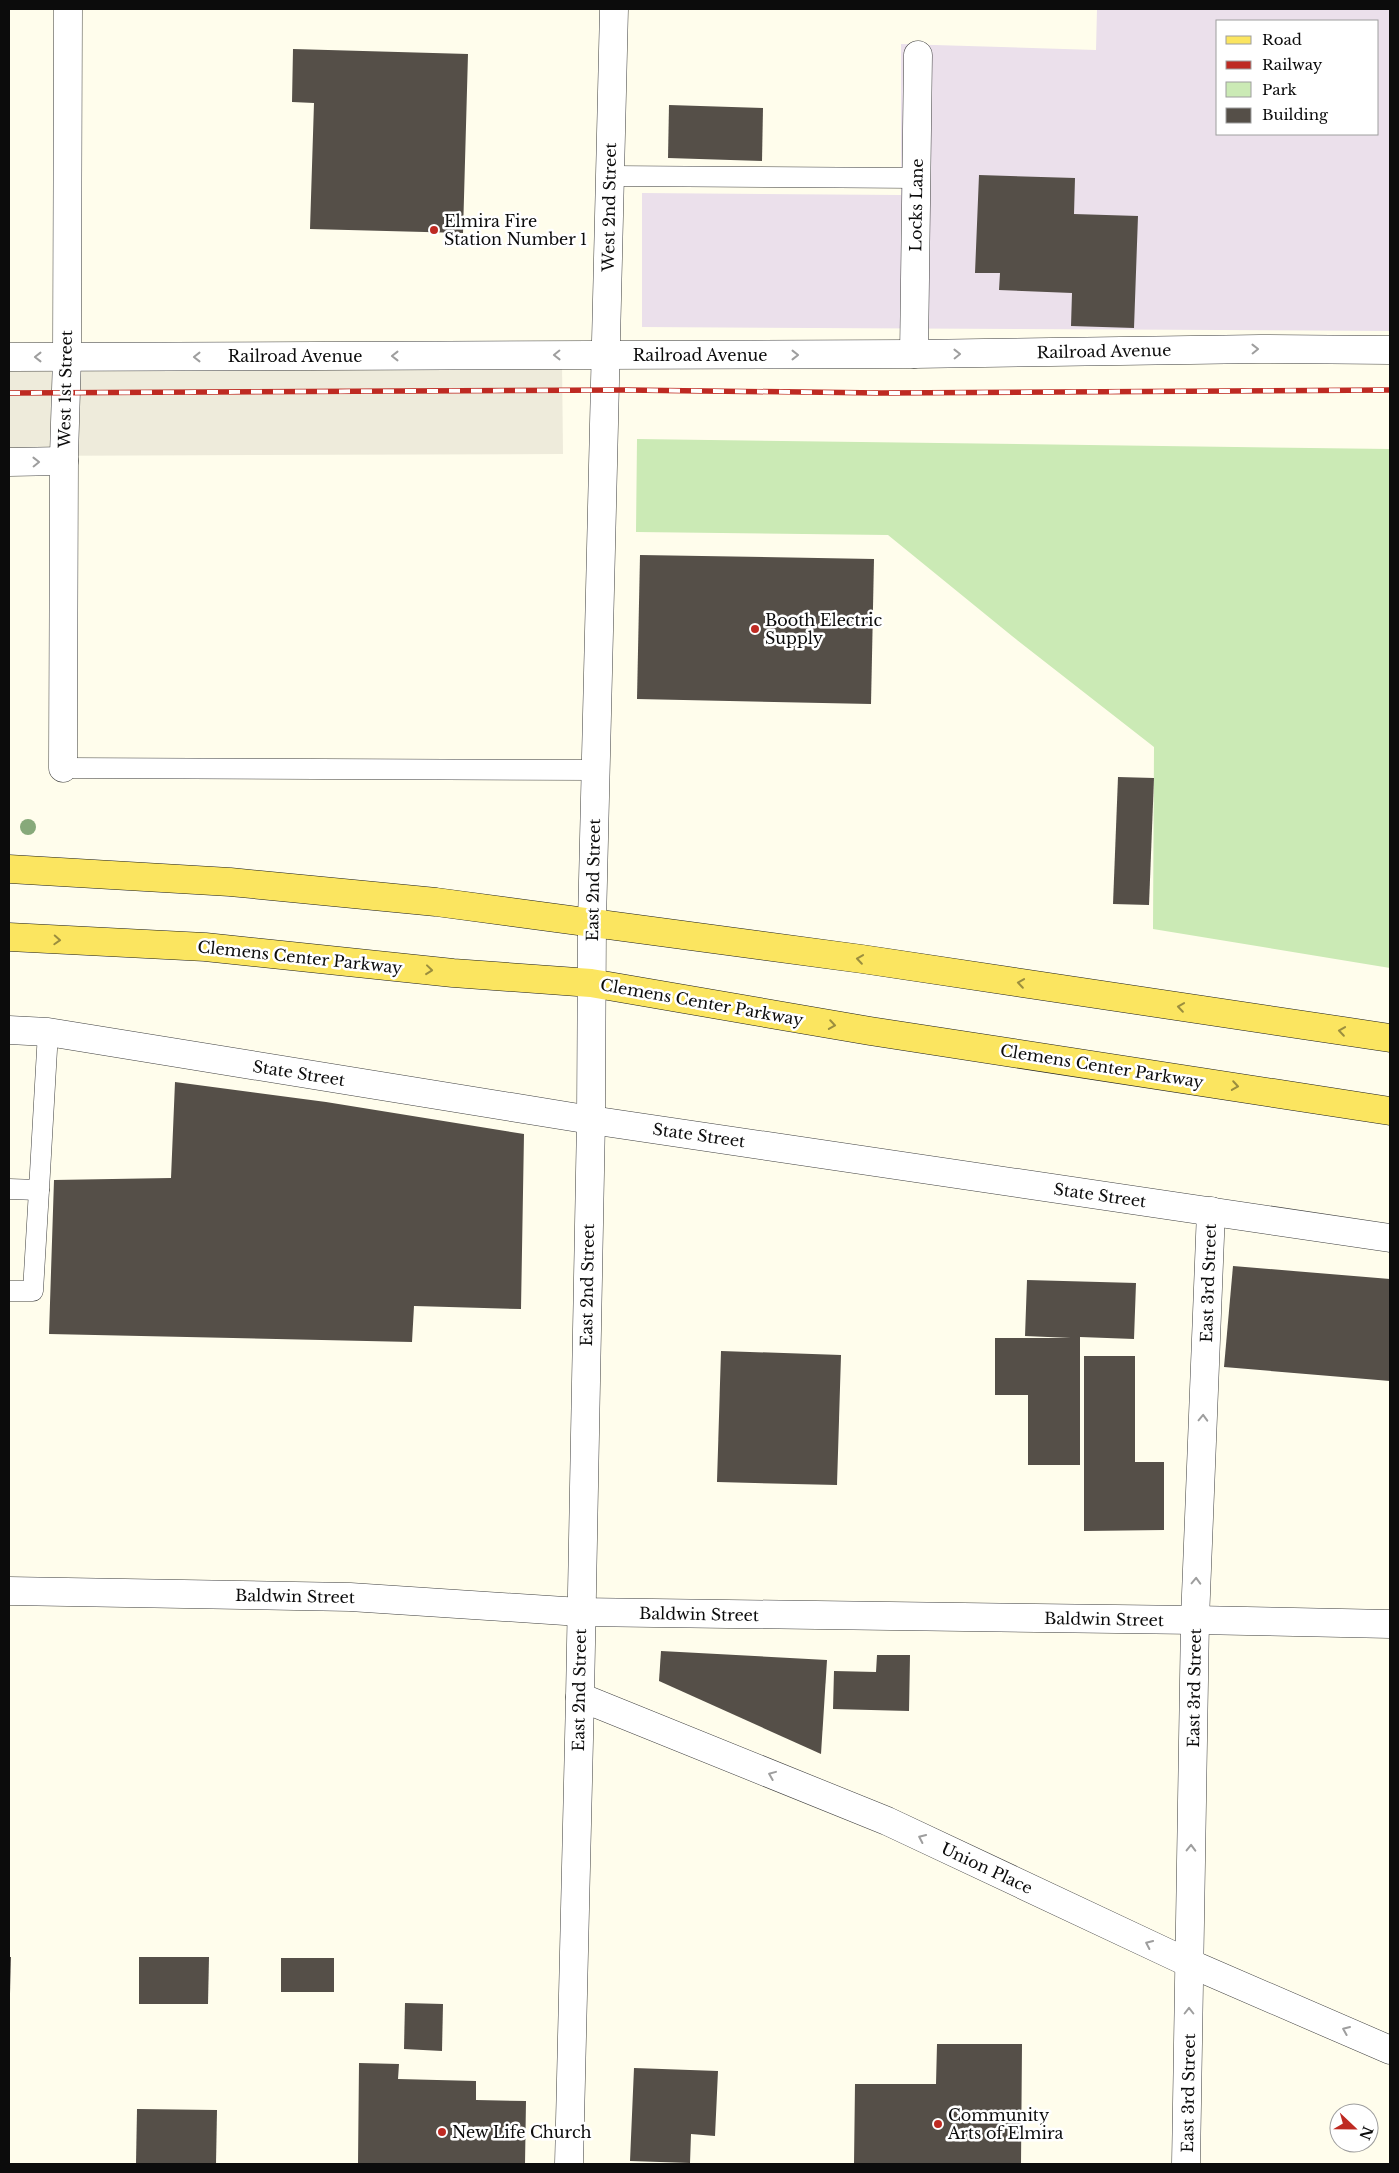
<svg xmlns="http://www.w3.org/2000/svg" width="1399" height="2173" viewBox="0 0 1399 2173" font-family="'Libre Baskerville',serif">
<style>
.industrial{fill:#ebe0eb;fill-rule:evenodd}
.green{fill:#cbeab5}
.plaza{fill:#eeebdb}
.building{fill:#554f48}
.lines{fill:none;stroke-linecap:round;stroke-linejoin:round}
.lane-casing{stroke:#3f3f3f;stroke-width:21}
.street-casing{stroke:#3f3f3f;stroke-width:29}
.primary-casing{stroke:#1d1d1d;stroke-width:29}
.lane{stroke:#fff;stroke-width:20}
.street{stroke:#fff;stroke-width:28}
.primary{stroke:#fbe560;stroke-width:28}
.rail-casing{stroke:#be2a22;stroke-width:5.5}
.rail{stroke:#fff;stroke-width:4;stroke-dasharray:11;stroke-linecap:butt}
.tree{fill:#87a97a}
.oneway{stroke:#9e9e9e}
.oneway2{stroke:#9b8e3e}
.poi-dot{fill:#be2a22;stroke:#fff;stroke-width:2}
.labels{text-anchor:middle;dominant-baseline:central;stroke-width:5;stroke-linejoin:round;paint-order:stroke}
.street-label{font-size:16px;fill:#0c0c0c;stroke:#fff}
.poi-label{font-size:16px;fill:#0c0c0c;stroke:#fff;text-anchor:start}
</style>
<rect width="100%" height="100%" fill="#fffdec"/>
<!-- industrial -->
<path class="industrial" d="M1097 9H1390V331L642 327V193L901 195V44L1096 50ZM1218 21H1378V134H1218Z"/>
<!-- green -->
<polygon class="green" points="637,439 1390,449 1390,968 1153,929 1154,747 1012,636 888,535 636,532"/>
<!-- plaza -->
<polygon class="plaza" points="562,362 563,454 9,456 9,363"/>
<!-- building -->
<g class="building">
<polygon points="293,49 468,54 463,233 310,229 314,103 292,102"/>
<polygon points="669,105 763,108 762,161 668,158"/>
<polygon points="979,175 1075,178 1074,214 1138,216 1134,328 1071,326 1072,293 999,290 1000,273 975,273"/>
<polygon points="640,555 874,559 871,704 637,699"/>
<polygon points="1118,777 1154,778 1149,905 1113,904"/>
<polygon points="175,1082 326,1102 524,1134 521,1309 414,1306 412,1342 49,1334 54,1180 171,1178"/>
<polygon points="1233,1266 1390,1279 1390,1381 1224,1367"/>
<polygon points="1027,1280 1136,1283 1134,1339 1080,1337 1080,1465 1028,1465 1028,1395 995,1395 995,1338 1071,1338 1025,1336"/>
<polygon points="721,1351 841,1355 837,1485 717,1482"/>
<polygon points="1084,1356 1135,1356 1135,1462 1164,1462 1164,1530 1084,1531"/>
<polygon points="661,1651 827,1660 821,1754 659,1681"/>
<polygon points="877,1655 910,1655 909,1711 833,1709 834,1671 876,1672"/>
<polygon points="9,1957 11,1957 10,1994 9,1994"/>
<polygon points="139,1957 209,1957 208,2004 139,2004"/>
<rect x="281" y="1958" width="53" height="34"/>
<polygon points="405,2003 443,2004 442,2051 404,2049"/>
<polygon points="937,2044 1022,2044 1021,2164 854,2164 855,2084 936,2084"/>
<polygon points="359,2063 399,2064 398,2079 476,2081 476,2100 526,2101 525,2164 358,2164"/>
<polygon points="634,2068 718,2071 715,2136 691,2134 690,2163 630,2161"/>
<polygon points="137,2109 217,2110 216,2164 136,2164"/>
</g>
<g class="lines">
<!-- lane casing -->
<g class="lane-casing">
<g id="lane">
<polyline points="610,176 917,178"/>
<polyline points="63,768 596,770"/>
<polyline points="9,1189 39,1190 48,1032"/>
<polyline points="9,1291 33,1291 39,1190"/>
</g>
</g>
<!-- street casing -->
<g class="street-casing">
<g id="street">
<polyline points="914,354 918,55"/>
<polyline points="9,357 914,354 1260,349 1390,350"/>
<polyline points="9,462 64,461"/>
<polyline points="63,768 64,456 67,357 68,9"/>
<polyline points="9,1030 48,1032 591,1120 1390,1238"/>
<polyline points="9,1591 350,1597 580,1612 1195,1620 1390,1624"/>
<polyline points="580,1697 887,1821 1189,1963 1390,2050"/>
<polyline points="569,2164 580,1697 591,1120 592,922 614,9"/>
<polyline points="1186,2164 1195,1620 1211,1211"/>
</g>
</g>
<!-- primary casing -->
<g class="primary-casing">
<g id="primary">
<polyline points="9,869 230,882 436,902 862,959 1390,1038"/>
<polyline points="9,937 205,947 453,973 591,983 870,1031 1390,1111"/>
</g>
</g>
<!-- lane -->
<use href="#lane" class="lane"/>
<!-- street -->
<use href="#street" class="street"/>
<!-- primary -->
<use href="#primary" class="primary"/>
<!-- rail casing -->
<g class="rail-casing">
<polyline id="rail" points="9,393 625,390 881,393 1390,390"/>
</g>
<!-- rail -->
<use href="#rail" class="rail"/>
</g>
<!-- trees -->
<circle class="tree" cx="28" cy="827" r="8"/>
<!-- one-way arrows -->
<defs><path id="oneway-chevron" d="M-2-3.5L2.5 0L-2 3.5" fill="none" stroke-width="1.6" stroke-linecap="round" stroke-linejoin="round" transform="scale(1.25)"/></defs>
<g class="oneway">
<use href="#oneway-chevron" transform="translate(1255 349) rotate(-1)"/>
<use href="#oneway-chevron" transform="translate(957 354) rotate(-1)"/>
<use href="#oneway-chevron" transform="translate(557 355) rotate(179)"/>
<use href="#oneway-chevron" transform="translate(795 355)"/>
<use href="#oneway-chevron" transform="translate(395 356) rotate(180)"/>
<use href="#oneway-chevron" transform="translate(38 357) rotate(-180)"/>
<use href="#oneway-chevron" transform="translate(197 357) rotate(180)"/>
<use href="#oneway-chevron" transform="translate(36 462) rotate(-1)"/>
<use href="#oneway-chevron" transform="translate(1203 1418) rotate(-88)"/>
<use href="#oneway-chevron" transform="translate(1196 1581) rotate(-88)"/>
<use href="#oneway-chevron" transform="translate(772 1775) rotate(-158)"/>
<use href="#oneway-chevron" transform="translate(922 1838) rotate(-155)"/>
<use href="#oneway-chevron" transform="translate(1191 1848) rotate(-89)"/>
<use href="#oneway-chevron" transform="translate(1149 1944) rotate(-155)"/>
<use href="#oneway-chevron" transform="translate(1189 2011) rotate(-90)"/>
<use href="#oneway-chevron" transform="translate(1346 2030) rotate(-157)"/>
</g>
<g class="oneway2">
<use href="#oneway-chevron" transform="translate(57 940) rotate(3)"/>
<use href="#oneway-chevron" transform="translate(860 959) rotate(-172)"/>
<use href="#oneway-chevron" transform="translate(429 970) rotate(6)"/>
<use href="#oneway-chevron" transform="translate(1021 983) rotate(-172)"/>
<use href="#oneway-chevron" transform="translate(1181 1007) rotate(-172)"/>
<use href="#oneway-chevron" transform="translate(832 1025) rotate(9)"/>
<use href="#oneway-chevron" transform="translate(1342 1031) rotate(-172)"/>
<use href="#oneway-chevron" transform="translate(1235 1086) rotate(9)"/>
</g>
<!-- markers -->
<g class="poi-dot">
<circle cx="434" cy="230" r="5"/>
<circle cx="755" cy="629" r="5"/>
<circle cx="938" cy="2124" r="5"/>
<circle cx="442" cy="2132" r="5"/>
</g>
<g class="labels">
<!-- street labels -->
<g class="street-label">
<text transform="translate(916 205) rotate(-89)">Locks Lane</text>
<text transform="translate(609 207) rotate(-89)">West 2nd Street</text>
<text transform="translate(1104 351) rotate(-1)">Railroad Avenue</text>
<text x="700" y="355">Railroad Avenue</text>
<text x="295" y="356">Railroad Avenue</text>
<text transform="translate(65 389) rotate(-89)">West 1st Street</text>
<text transform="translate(593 880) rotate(-89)">East 2nd Street</text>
<text transform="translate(300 957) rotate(6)">Clemens Center Parkway</text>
<text transform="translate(702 1002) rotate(10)">Clemens Center Parkway</text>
<text transform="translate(1102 1066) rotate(9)">Clemens Center Parkway</text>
<text transform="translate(299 1073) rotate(9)">State Street</text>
<text transform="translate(699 1135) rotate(8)">State Street</text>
<text transform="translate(1100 1195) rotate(8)">State Street</text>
<text transform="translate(1208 1283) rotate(-88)">East 3rd Street</text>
<text transform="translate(587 1285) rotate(-89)">East 2nd Street</text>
<text transform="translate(295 1596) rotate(1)">Baldwin Street</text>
<text transform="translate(699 1614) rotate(1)">Baldwin Street</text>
<text transform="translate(1104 1619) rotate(1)">Baldwin Street</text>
<text transform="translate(1194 1688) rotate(-89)">East 3rd Street</text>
<text transform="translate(579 1690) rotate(-89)">East 2nd Street</text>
<text transform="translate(987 1868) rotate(25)">Union Place</text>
<text transform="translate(1188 2093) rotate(-89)">East 3rd Street</text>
</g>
<!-- poi labels -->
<g class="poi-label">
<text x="444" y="221">Elmira Fire<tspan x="444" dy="18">Station Number 1</tspan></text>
<text x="765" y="620">Booth Electric<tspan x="765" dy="18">Supply</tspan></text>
<text x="948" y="2115">Community<tspan x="948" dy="18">Arts of Elmira</tspan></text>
<text x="452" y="2132">New Life Church</text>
</g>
</g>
<!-- border -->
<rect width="1399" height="2173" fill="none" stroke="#0c0c0c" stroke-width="20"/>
<!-- legend -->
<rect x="1216" y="20" width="162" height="115" fill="#ffffff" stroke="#9e9e9e"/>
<rect x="1226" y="36" width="25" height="8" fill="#fbe560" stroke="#9e9e9e"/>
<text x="1262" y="45" font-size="15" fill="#0c0c0c">Road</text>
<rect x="1226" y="61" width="25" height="8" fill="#be2a22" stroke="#9e9e9e"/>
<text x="1262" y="70" font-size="15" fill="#0c0c0c">Railway</text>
<rect x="1226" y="82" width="25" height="15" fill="#cbeab5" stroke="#9e9e9e"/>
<text x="1262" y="95" font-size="15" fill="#0c0c0c">Park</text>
<rect x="1226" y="108" width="25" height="15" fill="#554f48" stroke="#9e9e9e"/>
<text x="1262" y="120" font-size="15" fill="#0c0c0c">Building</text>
<!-- north arrow -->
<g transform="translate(1354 2128) rotate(112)"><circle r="24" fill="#ffffff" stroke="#9e9e9e"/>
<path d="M0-4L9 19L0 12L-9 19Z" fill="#be2a22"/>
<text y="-8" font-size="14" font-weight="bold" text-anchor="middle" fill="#0c0c0c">N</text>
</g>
</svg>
